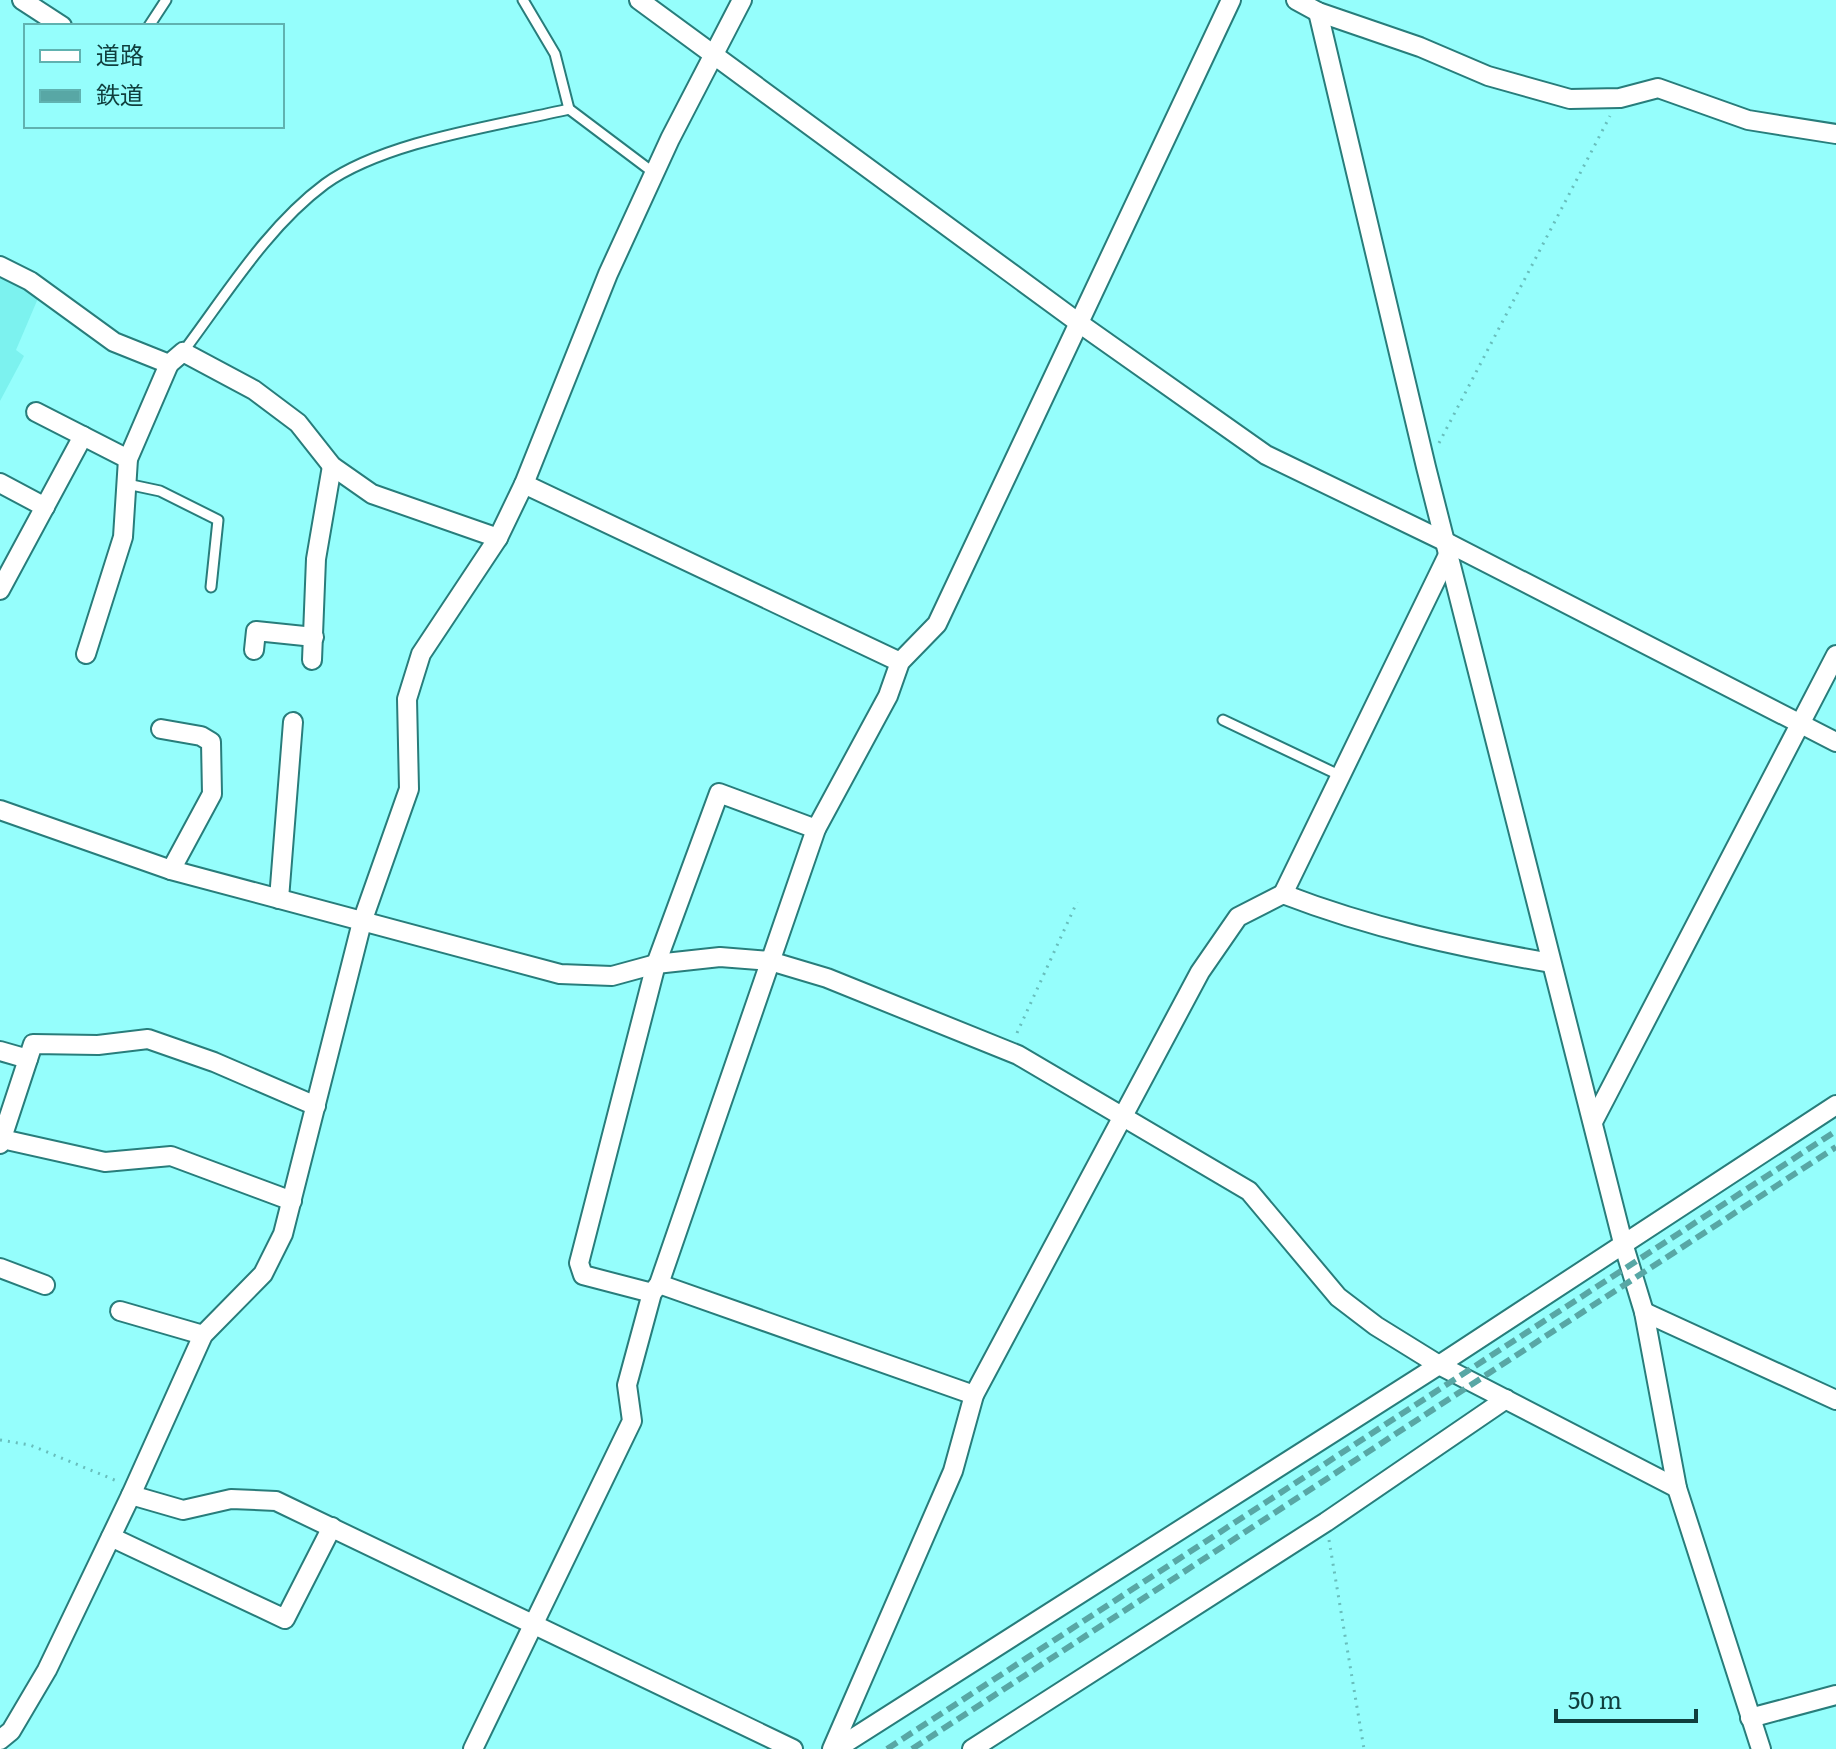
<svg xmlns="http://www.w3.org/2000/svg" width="1836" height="1749" viewBox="0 0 1836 1749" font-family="Literata,'Noto Sans JP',serif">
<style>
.built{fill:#7cf2ef}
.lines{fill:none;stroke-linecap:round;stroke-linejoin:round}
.lane-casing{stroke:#287d7b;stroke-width:13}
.street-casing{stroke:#287d7b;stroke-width:22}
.path{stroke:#68bebc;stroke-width:3;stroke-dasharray:2 6;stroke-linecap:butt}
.lane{stroke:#fff;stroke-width:9}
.street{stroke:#fff;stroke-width:18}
.rail{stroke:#58a7a5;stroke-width:6;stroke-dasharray:12 6;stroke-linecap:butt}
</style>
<rect width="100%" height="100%" fill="#95fefc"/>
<!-- built -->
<polygon class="built" points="0,275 39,296 16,350 24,356 0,401"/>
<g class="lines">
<!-- lane casing -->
<g class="lane-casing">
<g id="lane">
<polyline points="523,0 555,54 569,109"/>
<polyline points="149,26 166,0"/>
<path d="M183 352C226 295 267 227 325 184 385 141 496 126 569 109L654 173"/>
<polyline points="127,484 160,491 218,520 211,587"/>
<polyline points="1223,720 1339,775"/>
</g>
</g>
<!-- street casing -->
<g class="street-casing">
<g id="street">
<polyline points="22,0 62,26"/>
<polyline points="639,0 1079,323 1266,455 1448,543 1836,742"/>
<polyline points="1296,0 1318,12 1420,47 1488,76 1570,99 1620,98 1658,88 1748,120 1836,134"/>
<polyline points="1318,12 1426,467 1623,1243 1644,1312 1677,1488 1761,1749"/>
<polyline points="0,266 30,281 114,342 169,364 183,352 254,390 298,423 332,466 372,494 498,538"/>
<polyline points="36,412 128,459"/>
<polyline points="0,483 45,507"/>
<polyline points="524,484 900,662"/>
<polyline points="0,590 83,436"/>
<polyline points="254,650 256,631 314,637"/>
<polyline points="86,654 123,537 128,459 169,364"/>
<polyline points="312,660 316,559 332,466"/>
<polyline points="161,729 201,736 211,742 212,794 171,870"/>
<polyline points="0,810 171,870 560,974 612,976 656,964 720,957 770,961 827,978 1018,1055 1249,1191 1338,1297 1376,1326 1439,1365 1677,1488"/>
<polyline points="1283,894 1448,555"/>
<polyline points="279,899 293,722"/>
<polyline points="0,1051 28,1059"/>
<polyline points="1594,1120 1836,655"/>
<polyline points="2,1139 105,1162 171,1156 292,1201"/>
<polyline points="0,1144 33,1044 98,1045 148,1039 214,1062 316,1106"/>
<polyline points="0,1268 45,1285"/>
<polyline points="659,1284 974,1395"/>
<polyline points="652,1293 583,1275 579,1263 656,964 719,793 816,829"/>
<polyline points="120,1311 203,1335"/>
<polyline points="1644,1312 1836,1400"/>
<polyline points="131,1495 183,1510 231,1499 276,1501 793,1749"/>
<polyline points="111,1537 285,1619 332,1527"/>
<polyline points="1750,1718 1836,1695"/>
<polyline points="0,1740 11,1731 47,1670 131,1495 203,1335 263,1274 283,1234 362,922 409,789 407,699 421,654 498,538 524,484 608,274 670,139 742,0"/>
<polyline points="473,1749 632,1421 627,1385 652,1293 659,1284 816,829 888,696 900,662 937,624 1231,0"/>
<path d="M832 1749 953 1471 974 1395 1200 972 1238 917 1283 894C1371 928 1459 947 1551 963"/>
<polyline points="836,1749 1439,1365 1836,1105"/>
<polyline points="972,1749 1326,1522 1506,1399"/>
</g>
</g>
<!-- path -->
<g class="path">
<polyline points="1439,443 1610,116"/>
<polyline points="1017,1033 1077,902"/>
<polyline points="0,1440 30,1445 117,1481"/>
<polyline points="1329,1540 1364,1749"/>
</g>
<!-- lane -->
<use href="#lane" class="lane"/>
<!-- street -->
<use href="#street" class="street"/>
<!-- rail -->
<g class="rail">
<polyline points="887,1749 1836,1131"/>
<polyline points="912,1749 1836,1147"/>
</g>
</g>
<!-- legend -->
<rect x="24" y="24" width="260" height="104" fill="#95fefc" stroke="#60b2b0" stroke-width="2"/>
<rect x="40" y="50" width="40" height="12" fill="#ffffff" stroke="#60b2b0" stroke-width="2"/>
<text x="96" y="64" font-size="24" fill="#103f3e">道路</text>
<rect x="40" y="90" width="40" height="12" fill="#58a7a5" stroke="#60b2b0" stroke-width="2"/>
<text x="96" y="104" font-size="24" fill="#103f3e">鉄道</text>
<!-- scale -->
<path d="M1556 1709v12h140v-12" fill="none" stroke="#103f3e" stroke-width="4"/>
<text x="1568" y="1709" font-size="24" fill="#103f3e" stroke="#95fefc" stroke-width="6" paint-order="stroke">50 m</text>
</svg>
